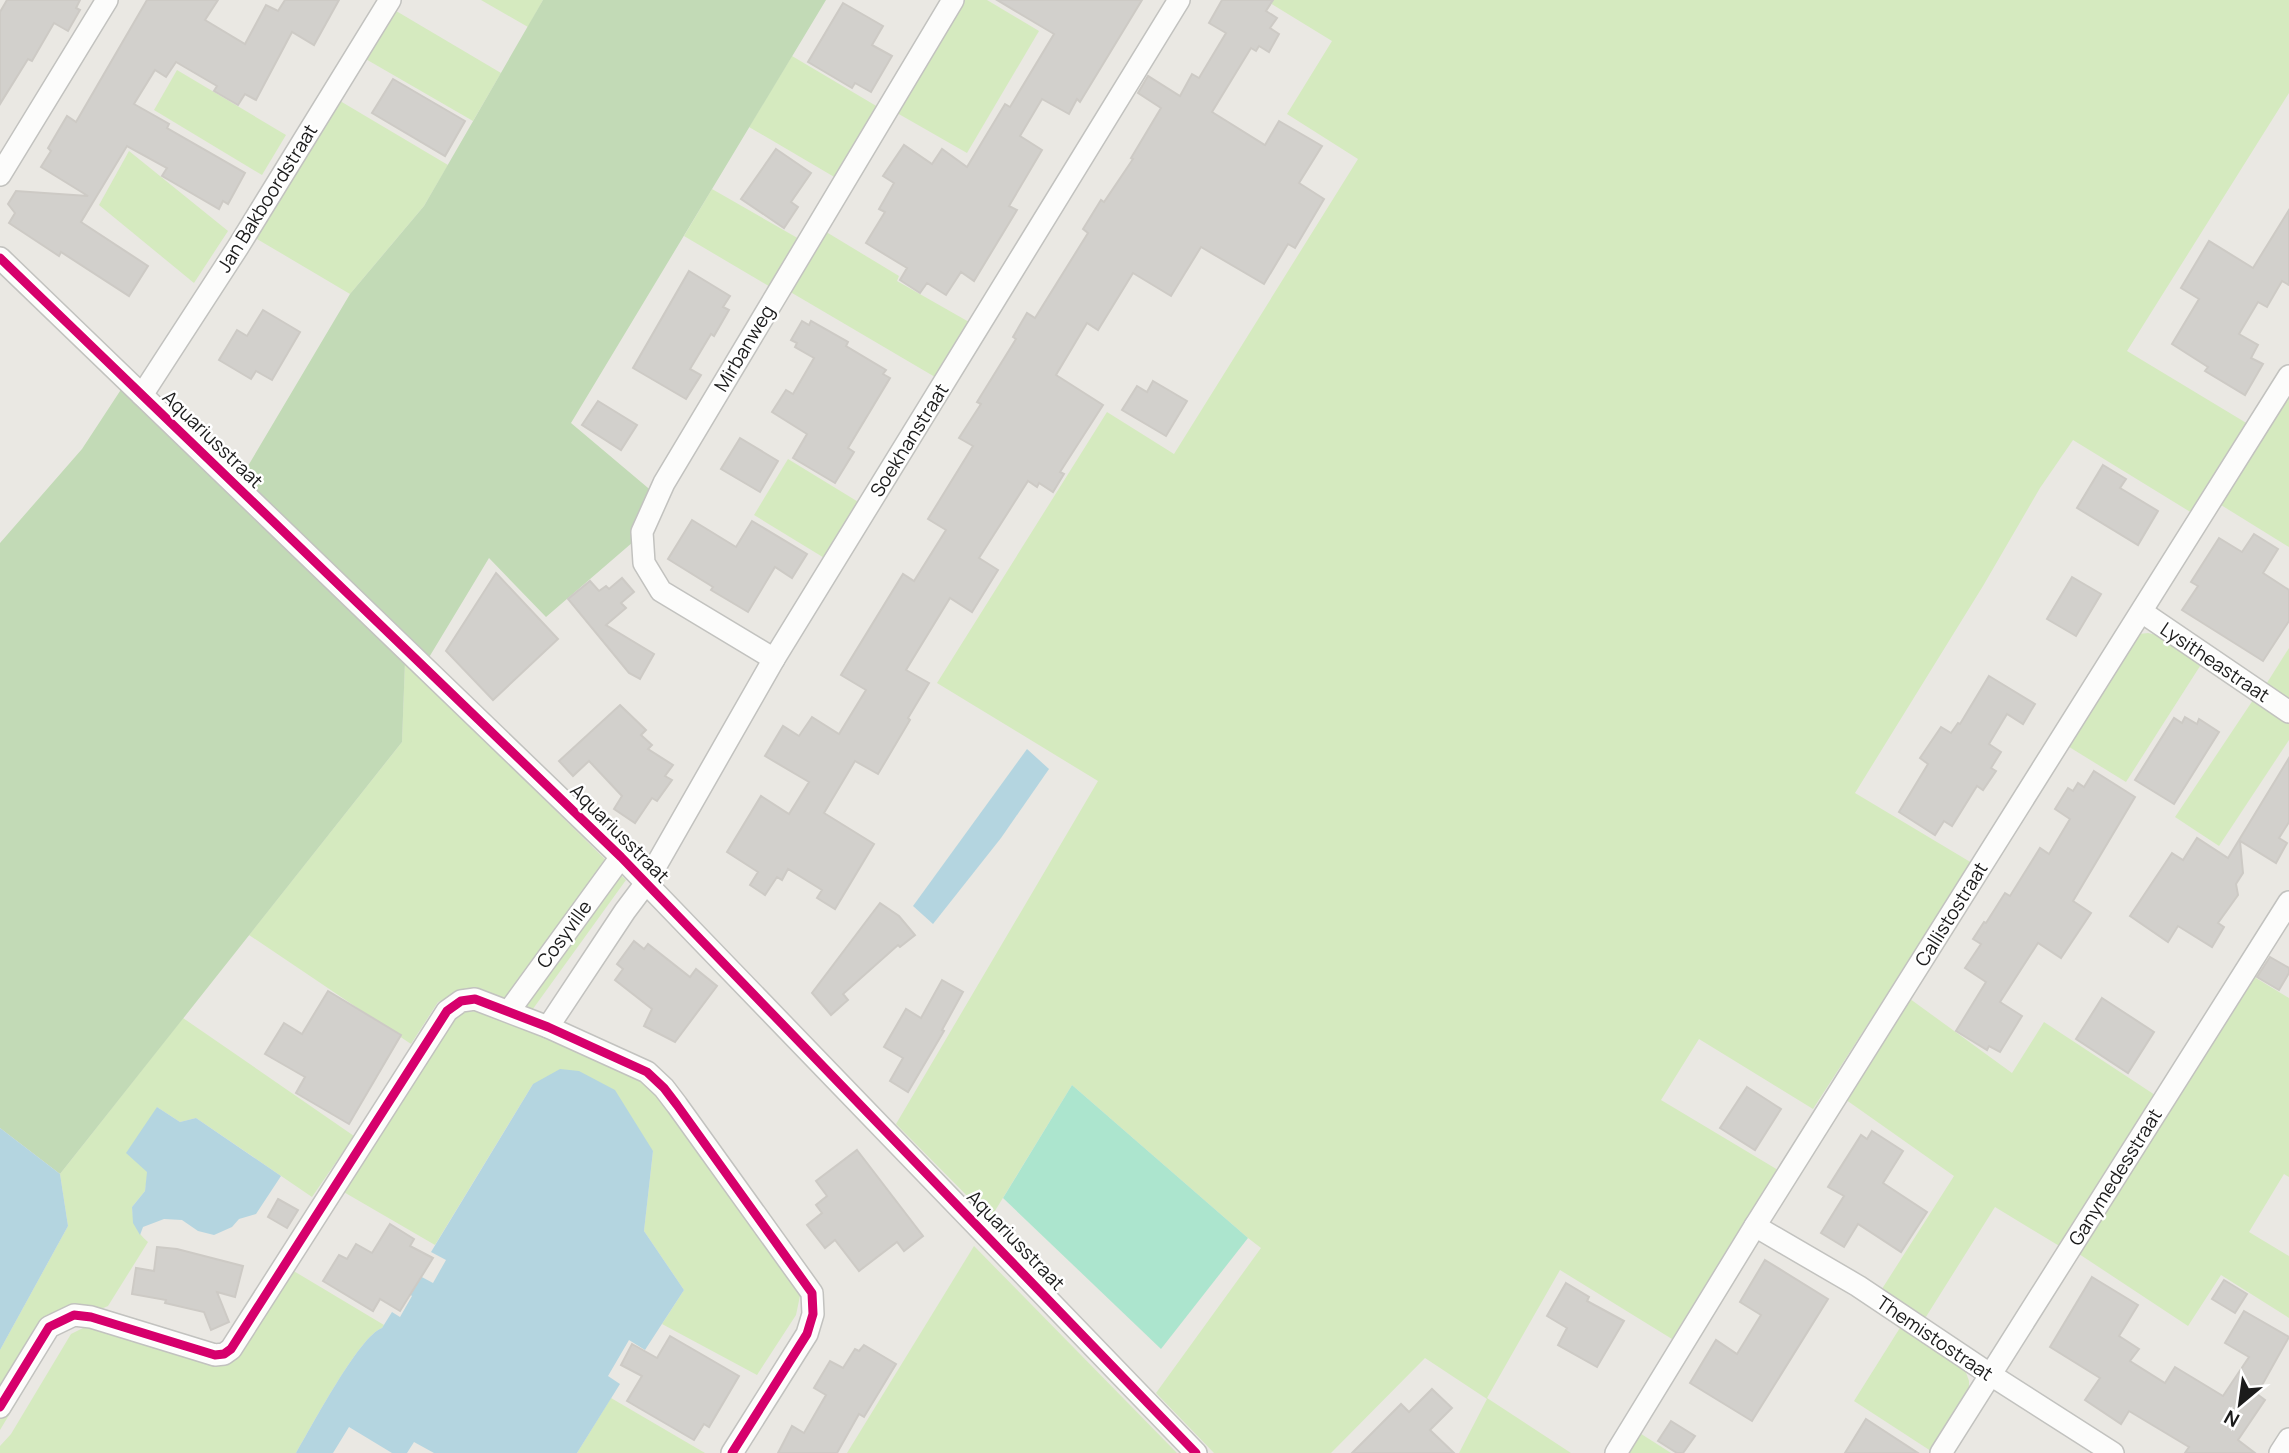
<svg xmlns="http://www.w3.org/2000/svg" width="2289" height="1453" viewBox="0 0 2289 1453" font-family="Manrope,sans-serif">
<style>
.grass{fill:#d5eabf}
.forest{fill:#c2dab6}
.pitch{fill:#ace5ce}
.water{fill:#b4d5e0}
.building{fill:#d2d0cc;stroke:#cdcac5;stroke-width:2}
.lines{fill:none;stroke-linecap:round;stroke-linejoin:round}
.street-casing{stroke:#c2c2bf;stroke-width:24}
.street{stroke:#fcfcfb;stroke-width:21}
.cycleway-casing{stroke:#fff;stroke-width:13}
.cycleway{stroke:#d6006c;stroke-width:9}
.labels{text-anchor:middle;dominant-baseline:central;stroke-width:5;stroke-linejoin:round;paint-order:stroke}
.street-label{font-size:19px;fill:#1b1b1b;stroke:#fff}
</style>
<rect width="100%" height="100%" fill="#eae8e3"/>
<!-- grass -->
<g class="grass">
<polygon points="481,0 543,0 528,27"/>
<polygon points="963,0 987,0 1039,31 967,153 897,113"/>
<polygon points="1265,0 2289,0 2289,93 2127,351 2248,424 2192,513 2073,440 2040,488 1983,586 1855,793 1972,863 1813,1109 1699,1039 1661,1100 1778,1170 1672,1339 1560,1270 1487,1398 1571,1453 1459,1453 1487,1399 1425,1358 1331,1453 1214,1453 1156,1393 1261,1248 1248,1238 1072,1085 990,1219 896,1124 1098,781 937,683 1107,412 1174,454 1358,159 1287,114 1332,41"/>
<polygon points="386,5 501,73 473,121 357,54"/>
<polygon points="792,56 878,107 836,178 749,127"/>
<polygon points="177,70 286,135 262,175 154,110"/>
<polygon points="330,95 448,165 424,206 350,294 247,233"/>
<polygon points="129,151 228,231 194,283 99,205"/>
<polygon points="712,189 801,240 772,288 684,236"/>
<polygon points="823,230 899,276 897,281 969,322 935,377 787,290"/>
<polygon points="2289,396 2289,547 2221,505"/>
<polygon points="788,459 860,503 826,559 754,515"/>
<polygon points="2148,633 2157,635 2202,663 2126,782 2066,745 2139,634"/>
<polygon points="2289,648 2289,702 2265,686"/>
<polygon points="405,662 626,880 530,1013 475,990 438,1002 411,1044 249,935 402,742"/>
<polygon points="2255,697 2289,719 2289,740 2219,846 2175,817"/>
<polygon points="2251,975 2289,998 2289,1177 2284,1174 2249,1232 2289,1256 2289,1318 2221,1275 2188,1326 2076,1252"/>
<polygon points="1906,996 2012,1073 2044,1022 2155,1095 2061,1247 1995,1207 1924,1320 1880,1292 1954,1176 1842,1097"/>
<polygon points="478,1011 559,1041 647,1083 701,1147 801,1291 796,1315 757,1375 662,1324 684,1290 644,1231 653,1151 533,1084 435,1245 342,1191 450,1021 463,1012"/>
<path d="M183 1018 354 1136 312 1197 196 1118 180 1122 157 1107 145 1191 132 1207C133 1222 136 1232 148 1242L108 1306 63 1325 0 1430V1350L68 1226 60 1174Z"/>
<polygon points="974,1246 1177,1453 847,1453"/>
<path d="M292 1270 384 1325 382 1328C359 1336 311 1428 296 1453H0V1446L11 1434 71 1334 91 1324 218 1363Z"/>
<polygon points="1903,1323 1963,1364 1969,1381 1969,1391 1934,1453 1854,1401"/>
<polygon points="611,1398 705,1453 577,1453"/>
<polygon points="1635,1430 1671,1453 1620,1453"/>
</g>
<!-- forest -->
<g class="forest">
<polygon points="543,0 826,0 571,423 654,493 633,542 546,617 489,558 428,659 242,476 350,294 424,206"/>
<polygon points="122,388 405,662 402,742 60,1174 0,1128 0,543 82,449"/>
</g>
<!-- pitch -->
<polygon class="pitch" points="1072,1085 1248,1238 1161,1349 1003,1198"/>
<!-- water -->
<g class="water">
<polygon points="1027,749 1049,769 1001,838 933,924 913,906"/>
<path d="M560 1069 579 1071 615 1090 653 1151 644 1231 684 1290 645 1350 629 1340 608 1376 620 1384 577 1453H434L414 1442 407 1453H392L349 1427 333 1453H296C311 1428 359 1336 382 1328L392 1312 400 1317 412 1296 407 1292 418 1275 433 1283 446 1260 431 1252 533 1084Z"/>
<polygon points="157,1107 180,1122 196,1118 281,1176 256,1214 239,1219 232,1227 214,1235 198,1231 182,1220 164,1219 143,1227 140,1235 133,1223 132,1207 145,1191 147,1172 126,1153"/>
<polygon points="0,1128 60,1174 68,1226 0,1350"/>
</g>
<!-- building -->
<g class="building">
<polygon points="7,0 80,0 76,8 80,10 68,31 54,23 32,61 28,59 0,104 0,12"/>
<polygon points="147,0 218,0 205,20 245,44 266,5 278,11 285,0 339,0 314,45 292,32 256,100 245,94 238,105 214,91 217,86 176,62 166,77 155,70 134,104 169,124 167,128 245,173 228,204 223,201 219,209 162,176 167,168 127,146 81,222 148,266 129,296 61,252 59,256 9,223 15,213 8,204 16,191 88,196 41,167 51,151 48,148 67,116 76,122"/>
<polygon points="997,0 1142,0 1080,102 1077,99 1069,114 1042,99 1020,136 1042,150 1009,206 1017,210 974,281 961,272 946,295 927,283 920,293 900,280 907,268 866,243 885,212 879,209 894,183 883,176 904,145 932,164 942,149 967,167 1005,104 1010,107 1054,34"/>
<polygon points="1222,0 1273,0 1266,11 1277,18 1270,28 1279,34 1269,52 1259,46 1256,51 1251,48 1212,112 1265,145 1279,121 1322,146 1299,183 1324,199 1295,248 1288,244 1264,284 1201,247 1171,296 1133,273 1098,330 1087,323 1056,375 1103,405 1060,472 1064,474 1053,492 1039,483 1037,487 1028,481 979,558 998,570 972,612 950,598 906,670 929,683 908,718 910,720 878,774 855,761 824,813 874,844 835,909 817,898 822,890 788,869 782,880 777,877 765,895 750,885 758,872 727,852 761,796 789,814 809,782 765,756 783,726 799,736 812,717 839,734 866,690 841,675 903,574 914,581 946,530 928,519 973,446 959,438 981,404 977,402 1016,339 1013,337 1027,313 1035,318 1088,233 1083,229 1101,200 1104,202 1133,159 1131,158 1161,108 1138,93 1148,76 1180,96 1192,74 1199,78 1226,33 1209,23"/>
<polygon points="843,3 883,26 872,45 892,56 871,92 855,83 852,88 808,62"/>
<polygon points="393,79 465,121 445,156 372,113"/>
<polygon points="776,149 811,173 791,202 798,207 784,228 741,199"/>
<polygon points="2289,210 2289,285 2282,281 2267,307 2258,302 2239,334 2258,345 2251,358 2263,364 2245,395 2205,371 2208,367 2172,344 2199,299 2181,288 2209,241 2253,268"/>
<polygon points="689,271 730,296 723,307 729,310 714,336 711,334 690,369 701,375 686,399 633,368"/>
<polygon points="263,310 300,332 272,380 256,371 251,379 219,360 237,330 247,336"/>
<polygon points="802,321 809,325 811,321 848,342 846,346 886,370 883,374 890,378 848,448 854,452 835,483 793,458 807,434 772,412 786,390 793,394 814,358 795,347 797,343 791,340"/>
<polygon points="1153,381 1187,401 1166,436 1122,410 1137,386 1147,392"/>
<polygon points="598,401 637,425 621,450 582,425"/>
<polygon points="740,438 778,461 760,492 721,469"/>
<polygon points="2103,465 2126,479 2120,488 2158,511 2138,545 2077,508"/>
<polygon points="692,520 736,547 752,521 807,554 792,578 775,567 748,612 711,590 713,587 668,559"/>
<polygon points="2254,534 2278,549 2263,573 2289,590 2289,621 2263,661 2182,610 2198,586 2191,582 2219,538 2242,552"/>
<polygon points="496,573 558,639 493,700 446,651"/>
<polygon points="2072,577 2101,594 2076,636 2047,619"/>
<polygon points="622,578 634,592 621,603 626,608 606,625 654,654 640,679 629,673 568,599 590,581 599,591 606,586 609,589"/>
<polygon points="1989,676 2035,704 2023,724 2007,714 1989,744 2001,752 1991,768 1996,771 1983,790 1977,786 1952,826 1944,821 1935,835 1899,812 1928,764 1920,758 1941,727 1951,733 1958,723 1960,724"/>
<polygon points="620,705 646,730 641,735 652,745 648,749 673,765 665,776 672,780 657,801 652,798 635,823 614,809 622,796 589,761 573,776 559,761"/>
<polygon points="2185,717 2197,724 2199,719 2219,732 2174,804 2135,780 2174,718 2182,723"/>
<polygon points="2289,758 2289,822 2279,838 2287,843 2276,863 2240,841 2243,873 2236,884 2238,895 2218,923 2224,927 2212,947 2178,926 2168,942 2130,916 2172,853 2183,860 2197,838 2228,858"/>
<polygon points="2094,771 2135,797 2073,901 2091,913 2061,958 2038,943 2000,1002 2022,1016 2000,1052 1989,1046 1987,1050 1956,1031 1986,982 1965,968 1981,944 1973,939 1984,922 1986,923 2005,893 2010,896 2040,848 2049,854 2070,819 2055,809 2068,788 2073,791 2078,783 2084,787"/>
<polygon points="880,903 899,916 915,935 900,947 898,945 843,994 848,1000 831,1015 812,993"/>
<polygon points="634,941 644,949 648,944 690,977 696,969 717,986 675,1042 644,1026 652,1009 615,980 623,969 617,964"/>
<polygon points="2270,957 2289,968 2289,973 2279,990 2257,977"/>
<polygon points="942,980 963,992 942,1030 944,1031 908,1092 890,1081 903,1058 884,1047 906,1009 921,1018"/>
<polygon points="328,991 401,1035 349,1124 296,1093 305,1077 265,1054 284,1023 302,1034"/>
<polygon points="2102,998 2154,1032 2128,1073 2076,1039"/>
<polygon points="1747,1087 1781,1109 1755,1150 1720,1128"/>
<polygon points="1872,1131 1903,1151 1883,1183 1927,1212 1901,1252 1858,1224 1844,1247 1821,1233 1844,1196 1828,1187 1861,1135 1867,1139"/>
<polygon points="857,1150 923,1236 904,1251 897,1242 859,1271 835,1240 825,1248 807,1225 822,1213 816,1205 827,1196 816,1181"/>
<polygon points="278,1199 298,1210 287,1228 268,1217"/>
<polygon points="390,1224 414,1239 410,1246 433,1258 400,1311 380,1299 373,1311 323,1281 339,1255 347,1259 356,1244 372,1253"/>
<polygon points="157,1247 177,1249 243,1266 235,1297 217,1292 229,1322 211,1330 204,1312 165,1303 166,1300 132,1294 136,1268 154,1271"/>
<polygon points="1765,1260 1828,1299 1752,1421 1690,1383 1716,1340 1737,1354 1761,1315 1740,1302"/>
<polygon points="2092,1277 2138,1305 2119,1336 2139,1349 2130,1361 2165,1383 2175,1367 2223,1396 2249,1357 2225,1343 2244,1311 2289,1337 2257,1394 2265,1400 2238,1440 2255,1453 2185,1453 2189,1447 2129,1411 2121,1424 2085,1400 2100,1378 2050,1347"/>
<polygon points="2224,1280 2247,1294 2235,1313 2212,1299"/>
<polygon points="1566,1283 1589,1297 1587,1301 1624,1321 1597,1367 1558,1345 1567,1328 1547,1316"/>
<polygon points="670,1336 739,1376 709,1427 704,1424 694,1440 627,1401 642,1376 621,1365 632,1344 657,1358"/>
<polygon points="864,1345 896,1364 864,1417 859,1414 837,1453 778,1453 792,1426 804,1433 826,1395 814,1388 830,1361 843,1368 855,1349 859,1351"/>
<polygon points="1432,1389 1452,1408 1430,1430 1454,1453 1352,1453 1401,1404 1409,1412"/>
<polygon points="1866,1419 1918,1453 1845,1453"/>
<polygon points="1671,1421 1695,1436 1683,1453 1677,1453 1658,1441"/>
</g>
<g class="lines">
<!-- street casing -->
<g class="street-casing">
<g id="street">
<polyline points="0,175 107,0"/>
<polyline points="0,258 621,857 1196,1453"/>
<polyline points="142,395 238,247 390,0"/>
<polyline points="2142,612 2289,712"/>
<polyline points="774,659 661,591 644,563 642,532 664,483 953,0"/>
<polyline points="509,1011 621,857"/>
<polyline points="548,1027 625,911 646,883 774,659 1179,0"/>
<polyline points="1755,1226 1858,1286 1991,1375 2113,1453"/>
<polyline points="0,1407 49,1327 74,1315 91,1317 215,1355 224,1354 231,1349 447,1011 461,1001 475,999 548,1027 647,1072 664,1088 677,1105 812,1293 813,1314 807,1334 732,1453"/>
<polyline points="1616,1453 1755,1226 2289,376"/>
<polyline points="1941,1453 2289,902"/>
<polyline points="2280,1453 2289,1439"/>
</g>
</g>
<!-- street -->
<use href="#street" class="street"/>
<!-- cycleway casing -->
<g class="cycleway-casing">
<g id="cycleway">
<polyline points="0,258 621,857 1196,1453"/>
<polyline points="0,1407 49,1327 74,1315 91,1317 215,1355 224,1354 231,1349 447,1011 461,1001 475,999 548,1027 647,1072 664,1088 677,1105 812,1293 813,1314 807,1334 732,1453"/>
</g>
</g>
<!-- cycleway -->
<use href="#cycleway" class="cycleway"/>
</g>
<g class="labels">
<!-- street labels -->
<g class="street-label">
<text transform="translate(267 198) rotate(-58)">Jan Bakboordstraat</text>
<text transform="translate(744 348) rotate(-59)">Mirbanweg</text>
<text transform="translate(213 439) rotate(44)">Aquariusstraat</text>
<text transform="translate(909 440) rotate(-58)">Soekhanstraat</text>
<text transform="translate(2215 662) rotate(34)">Lysitheastraat</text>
<text transform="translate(620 833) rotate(45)">Aquariusstraat</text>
<text transform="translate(1951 914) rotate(-58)">Callistostraat</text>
<text transform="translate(564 934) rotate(-54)">Cosyville</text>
<text transform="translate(2115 1177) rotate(-58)">Ganymedesstraat</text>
<text transform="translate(1016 1240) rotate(46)">Aquariusstraat</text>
<text transform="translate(1935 1338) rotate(34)">Themistostraat</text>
</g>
</g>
<!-- north arrow -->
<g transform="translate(2240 1404) rotate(209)" stroke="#ffffff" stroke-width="5" paint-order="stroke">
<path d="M0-5L12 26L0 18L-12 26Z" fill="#1b1b1b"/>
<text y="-10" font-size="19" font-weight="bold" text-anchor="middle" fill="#1b1b1b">N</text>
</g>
</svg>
